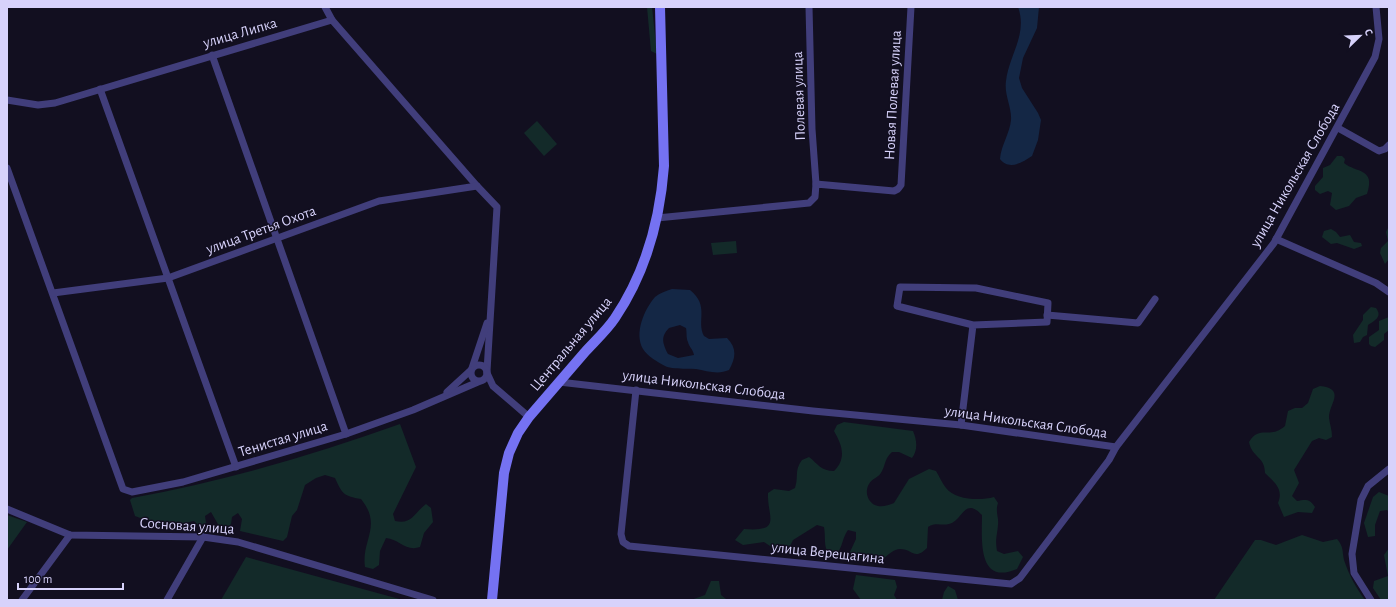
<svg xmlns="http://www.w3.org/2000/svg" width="1396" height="607" viewBox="0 0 1396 607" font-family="'Alegreya Sans',sans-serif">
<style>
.green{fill:#132a29}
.water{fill:#142745;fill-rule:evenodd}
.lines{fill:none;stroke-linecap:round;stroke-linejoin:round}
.street{stroke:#413e7b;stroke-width:7}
.secondary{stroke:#7572f2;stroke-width:10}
.labels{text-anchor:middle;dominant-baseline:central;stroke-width:3;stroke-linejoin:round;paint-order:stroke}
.street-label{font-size:15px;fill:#d7d2fb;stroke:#120f20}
</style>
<rect width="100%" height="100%" fill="#120f20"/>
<!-- green -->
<g class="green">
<polygon points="647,7 652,7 657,54 651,51"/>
<polygon points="537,121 557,144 544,156 524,133"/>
<path d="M1337 156H1342L1345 159 1344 163C1356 173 1376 168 1367 194L1356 198 1349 206 1336 210 1330 205 1332 193 1328 191 1320 194 1315 190V186L1323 177V168L1330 165Z"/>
<polygon points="1389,226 1389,259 1385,264 1380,253 1381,248 1388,241 1386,232"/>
<polygon points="1331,229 1336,232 1340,237 1350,235 1354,242 1361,243 1362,246 1354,249 1337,243 1331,244 1322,237 1324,231"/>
<polygon points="736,241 737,253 713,255 711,243"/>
<path d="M1371 307 1376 308C1383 317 1374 321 1368 325L1367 335 1363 337 1360 342 1354 343 1353 335 1363 320V315Z"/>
<polygon points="1389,317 1389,330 1384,334 1384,340 1375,347 1371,346 1369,344 1369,337 1379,330 1379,321"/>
<path d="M1320 386C1347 389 1328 405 1329 418 1330 425 1332 430 1332 437L1326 440 1319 438 1312 441 1294 470 1299 483 1292 496 1297 501C1306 499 1310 499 1315 507L1312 513 1298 512 1284 517 1278 503C1284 489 1274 482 1265 473 1265 456 1252 458 1249 442 1260 424 1269 440 1285 426L1288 411 1295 408H1302L1308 403 1313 389Z"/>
<path d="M844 422 913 431C917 440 918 450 912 458L899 452H892C885 458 886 463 882 471 879 478 872 478 869 484 864 492 868 504 878 506 883 507 889 505 894 503L909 479 929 469 936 471C939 476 942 483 946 488 955 500 980 501 994 497L998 503C995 512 999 517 998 525 997 537 995 538 997 551L1004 554 1018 551 1023 557 1017 569C977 586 982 539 982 515 964 496 963 521 949 524 941 526 936 522 928 527L927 548C914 561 913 549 900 549 894 549 888 555 883 559L876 557 854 558 850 552 856 539V532L848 530C842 538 843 547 836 555H829C823 545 826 538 824 527L817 525 793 540 790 546 783 549 776 550 764 542 743 545 735 540 744 529C783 532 767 517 768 493L774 489 789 491 795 488C799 476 794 471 802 460L809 457C818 464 821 471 834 471 847 458 842 445 834 431L837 425Z"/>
<path d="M400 424 416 467 393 514 395 521C412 525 414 513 426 504L431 508 433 522 424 533 420 547C406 552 399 539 386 538L380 551 379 565 373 569 365 567C361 540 383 526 361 499 344 496 342 494 335 478L325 475 316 478 305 485 297 510 292 516 287 537 283 541 240 531 242 519 238 513 232 517 231 524 226 529 219 526 211 512 205 516 206 523 199 526 194 521 180 524 173 521 159 525 135 516 130 500 132 498C223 482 313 455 400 424Z"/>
<polygon points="1379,492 1389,496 1389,512 1387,510 1380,511 1375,525 1375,536 1368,537 1364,523 1373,497"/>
<polygon points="7,515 27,522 7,550"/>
<path d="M1302 535 1323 542 1337 539C1344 547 1342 551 1344 560 1349 575 1356 588 1365 600H1214L1255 540H1261L1276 545Z"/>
<polygon points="1389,548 1389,600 1381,600 1373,588 1374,581 1388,576 1384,555"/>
<polygon points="246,557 403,600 221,600"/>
<polygon points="856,575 895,580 897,587 894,595 897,600 861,600 853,589"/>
<polygon points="711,581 719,581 721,595 726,599 744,600 691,600 705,595"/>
<polygon points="948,586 955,590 958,600 942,600 944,592"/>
</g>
<!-- water -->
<g class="water">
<path d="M1018 7H1039L1037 28 1023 58 1019 78 1022 88 1038 113 1041 120 1038 140 1032 156C1023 162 1009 171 1000 159 1001 145 1010 133 1011 120 1012 107 1004 95 1006 81 1009 55 1028 34 1018 7Z"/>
<path d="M672 289 690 290C710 306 696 321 704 336L709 339 727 338C737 348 736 358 729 370 718 375 707 371 696 369 686 368 674 370 665 366 658 362 647 356 643 349 634 333 644 310 655 297 660 293 666 291 672 289ZM680 325 686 328C687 333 686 338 688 342 689 347 693 349 694 355L678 358 668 354C663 344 660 337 669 328Z"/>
</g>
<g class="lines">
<!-- street -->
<g class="street">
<polyline points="325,7 332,20"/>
<polyline points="809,7 812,129 816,184"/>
<polyline points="212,55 346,434"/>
<polyline points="100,89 236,467"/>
<polyline points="7,100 38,105 55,103 332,20 477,186 497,207 487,371"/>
<polyline points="1338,128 1379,151 1385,149 1389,145"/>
<polyline points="7,168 123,489 132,492 183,482 346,434 413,410 478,382"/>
<polyline points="657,218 809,203 815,197 816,184 894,191 898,189 901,185 911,7"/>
<polyline points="1276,239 1376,283 1389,292"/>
<polyline points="53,293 168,278 379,201 477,186"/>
<polyline points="1047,315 1138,323 1155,299"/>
<circle cx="479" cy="373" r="8"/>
<polyline points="472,368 487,323"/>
<polyline points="487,373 493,386 529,417"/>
<polyline points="559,382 813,411 961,425 1116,447 1274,243 1375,57 1379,39 1376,7"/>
<polyline points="636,390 621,534 623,542 629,546 1011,584 1020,578 1109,460 1116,447"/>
<polyline points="447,392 471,370"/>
<polyline points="961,425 973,325 1047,322 1048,303 976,288 900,287 897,306 973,325"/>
<polyline points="7,509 70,535 203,537 238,542 433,600"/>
<polyline points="22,600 70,535"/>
<polyline points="167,600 203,537"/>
<polyline points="1371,600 1354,573 1352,554 1361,500 1368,486 1389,469"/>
</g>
<!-- secondary -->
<path class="secondary" d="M492 600 504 473 509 453 518 433 529 417C548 395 566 374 585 352 595 341 607 330 615 318 646 272 660 220 664 166L660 7"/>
</g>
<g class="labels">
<!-- street labels -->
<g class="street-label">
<text transform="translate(240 33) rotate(-16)">улица Липка</text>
<text transform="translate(893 95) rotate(-87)">Новая Полевая улица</text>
<text transform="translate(799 96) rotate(-92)">Полевая улица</text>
<text transform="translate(1295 175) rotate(-60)">улица Никольская Слобода</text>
<text transform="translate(261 230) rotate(-20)">улица Третья Охота</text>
<text transform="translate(571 344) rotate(-50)">Центральная улица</text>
<text transform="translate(704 385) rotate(7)">улица Никольская Слобода</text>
<text transform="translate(1026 422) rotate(8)">улица Никольская Слобода</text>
<text transform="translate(283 439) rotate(-17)">Тенистая улица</text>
<text transform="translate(187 526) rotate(4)">Сосновая улица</text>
<text transform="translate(828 553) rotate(6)">улица Верещагина</text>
</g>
</g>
<!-- border -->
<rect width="1396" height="607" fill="none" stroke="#d7d2fb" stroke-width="16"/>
<!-- north arrow -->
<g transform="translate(1360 36) rotate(67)" stroke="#120f20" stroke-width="3" paint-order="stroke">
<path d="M0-3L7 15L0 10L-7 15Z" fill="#d7d2fb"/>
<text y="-6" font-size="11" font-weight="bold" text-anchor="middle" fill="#d7d2fb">С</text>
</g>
<!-- scale -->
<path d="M18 583v6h105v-6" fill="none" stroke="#d7d2fb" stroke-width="2"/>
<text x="24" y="583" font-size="12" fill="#d7d2fb" stroke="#120f20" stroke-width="3" paint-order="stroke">100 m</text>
</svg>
